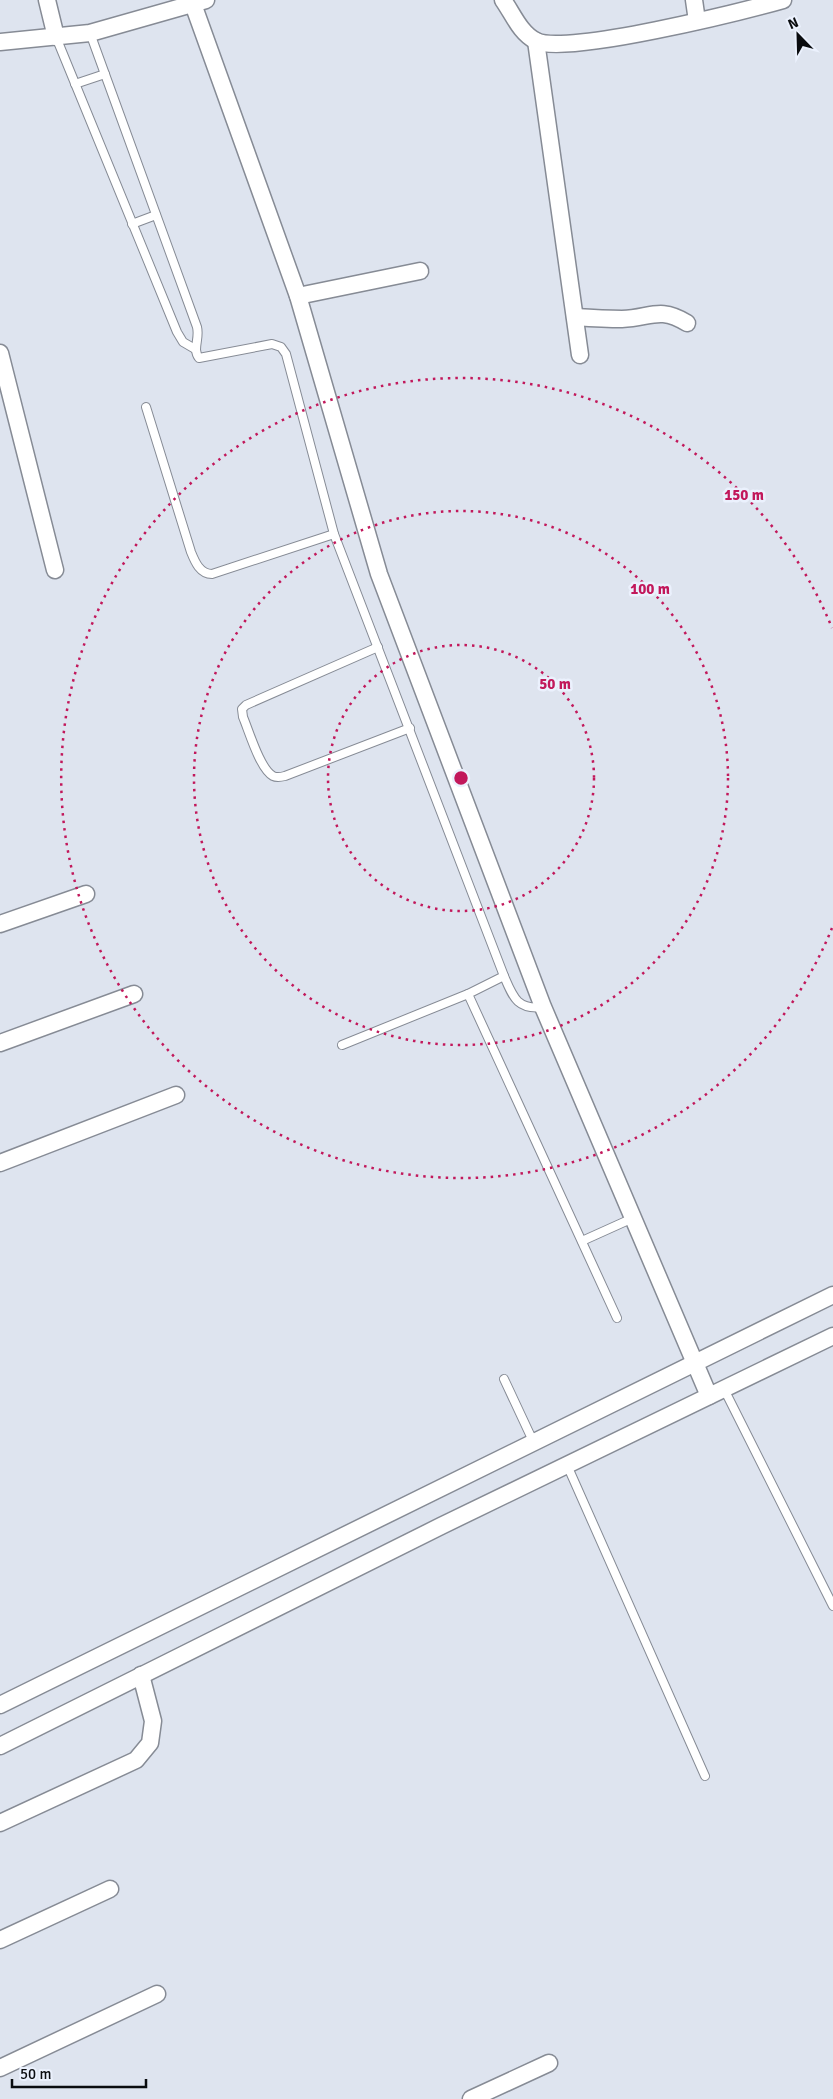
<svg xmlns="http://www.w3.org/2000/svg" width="833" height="2099" viewBox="0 0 833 2099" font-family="Signika,sans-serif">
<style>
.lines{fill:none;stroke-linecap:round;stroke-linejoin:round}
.lane-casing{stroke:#868b95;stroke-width:10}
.street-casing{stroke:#868b95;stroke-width:19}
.lane{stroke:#fff;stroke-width:8}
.street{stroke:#fff;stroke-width:16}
.ring{fill:none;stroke:#c2185b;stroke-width:2.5;stroke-dasharray:2.5 5}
.centre{fill:#c2185b;stroke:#ebf1fd;stroke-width:2.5}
.ring-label{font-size:15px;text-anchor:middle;font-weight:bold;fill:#c2185b;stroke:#ebf1fd;stroke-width:5;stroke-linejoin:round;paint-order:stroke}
</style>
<rect width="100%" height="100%" fill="#dee4ef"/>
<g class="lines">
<!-- lane casing -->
<g class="lane-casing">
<g id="lane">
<path d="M90 33 197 327C200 339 192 349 199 358L272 344 281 347 286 354 334 534"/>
<polyline points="56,37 177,332 183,342 195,349"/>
<polyline points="75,84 105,74"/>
<polyline points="132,224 156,215"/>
<path d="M146 407 191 552C195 562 200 574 212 574L334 534 504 976C513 997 517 1010 543 1007"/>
<path d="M378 647 246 705 242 709 243 717C249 731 260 769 273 776 277 778 281 777 285 776L410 728"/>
<polyline points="504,976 468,994 617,1318"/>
<polyline points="342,1045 468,994"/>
<polyline points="582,1241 633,1218"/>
<polyline points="504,1379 533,1441"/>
<polyline points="724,1389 833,1606"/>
<polyline points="567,1465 705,1776"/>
</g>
</g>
<!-- street casing -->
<g class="street-casing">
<g id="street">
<polyline points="47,0 56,37"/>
<path d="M503 0C513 14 520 33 536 41 565 56 744 11 783 0"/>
<polyline points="694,0 697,21"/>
<polyline points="193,4 298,296 379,574 543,1007 709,1396"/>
<polyline points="536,41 580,355"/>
<polyline points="0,42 90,33 206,0"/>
<polyline points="298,296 420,271"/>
<path d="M575 317C590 318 606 319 622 319 651 318 659 306 687 323"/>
<polyline points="0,353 55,570"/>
<polyline points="0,924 86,894"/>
<polyline points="0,1043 134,994"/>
<polyline points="0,1163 176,1095"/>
<path d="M0 1705C279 1570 555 1430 833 1295"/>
<polyline points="0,1746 441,1526 833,1336"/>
<polyline points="0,1823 136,1760 150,1743 153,1721 141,1675"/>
<polyline points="0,1940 110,1889"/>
<polyline points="0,2068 157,1994"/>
<polyline points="471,2099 549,2063"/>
</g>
</g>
<!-- lane -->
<use href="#lane" class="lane"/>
<!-- street -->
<use href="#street" class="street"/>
</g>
<!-- distance rings -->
<g class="ring">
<circle cx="461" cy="778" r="133"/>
<circle cx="461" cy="778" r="267"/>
<path d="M832 928A400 400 0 1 1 832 628"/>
</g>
<circle cx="461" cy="778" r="8" class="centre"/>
<g class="ring-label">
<text x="744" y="500">150 m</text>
<text x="650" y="594">100 m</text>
<text x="555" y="689">50 m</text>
</g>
<!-- north arrow -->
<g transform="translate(798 35) rotate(337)" stroke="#ebf1fd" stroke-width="4" paint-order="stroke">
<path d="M0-4L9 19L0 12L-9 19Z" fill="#0a0c0f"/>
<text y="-8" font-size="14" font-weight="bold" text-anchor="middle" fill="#0a0c0f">N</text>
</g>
<!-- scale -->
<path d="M12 2079v8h134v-8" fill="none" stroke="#0a0c0f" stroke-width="2.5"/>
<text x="20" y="2079" font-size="15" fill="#0a0c0f" stroke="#ebf1fd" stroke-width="4" paint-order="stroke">50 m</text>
</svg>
